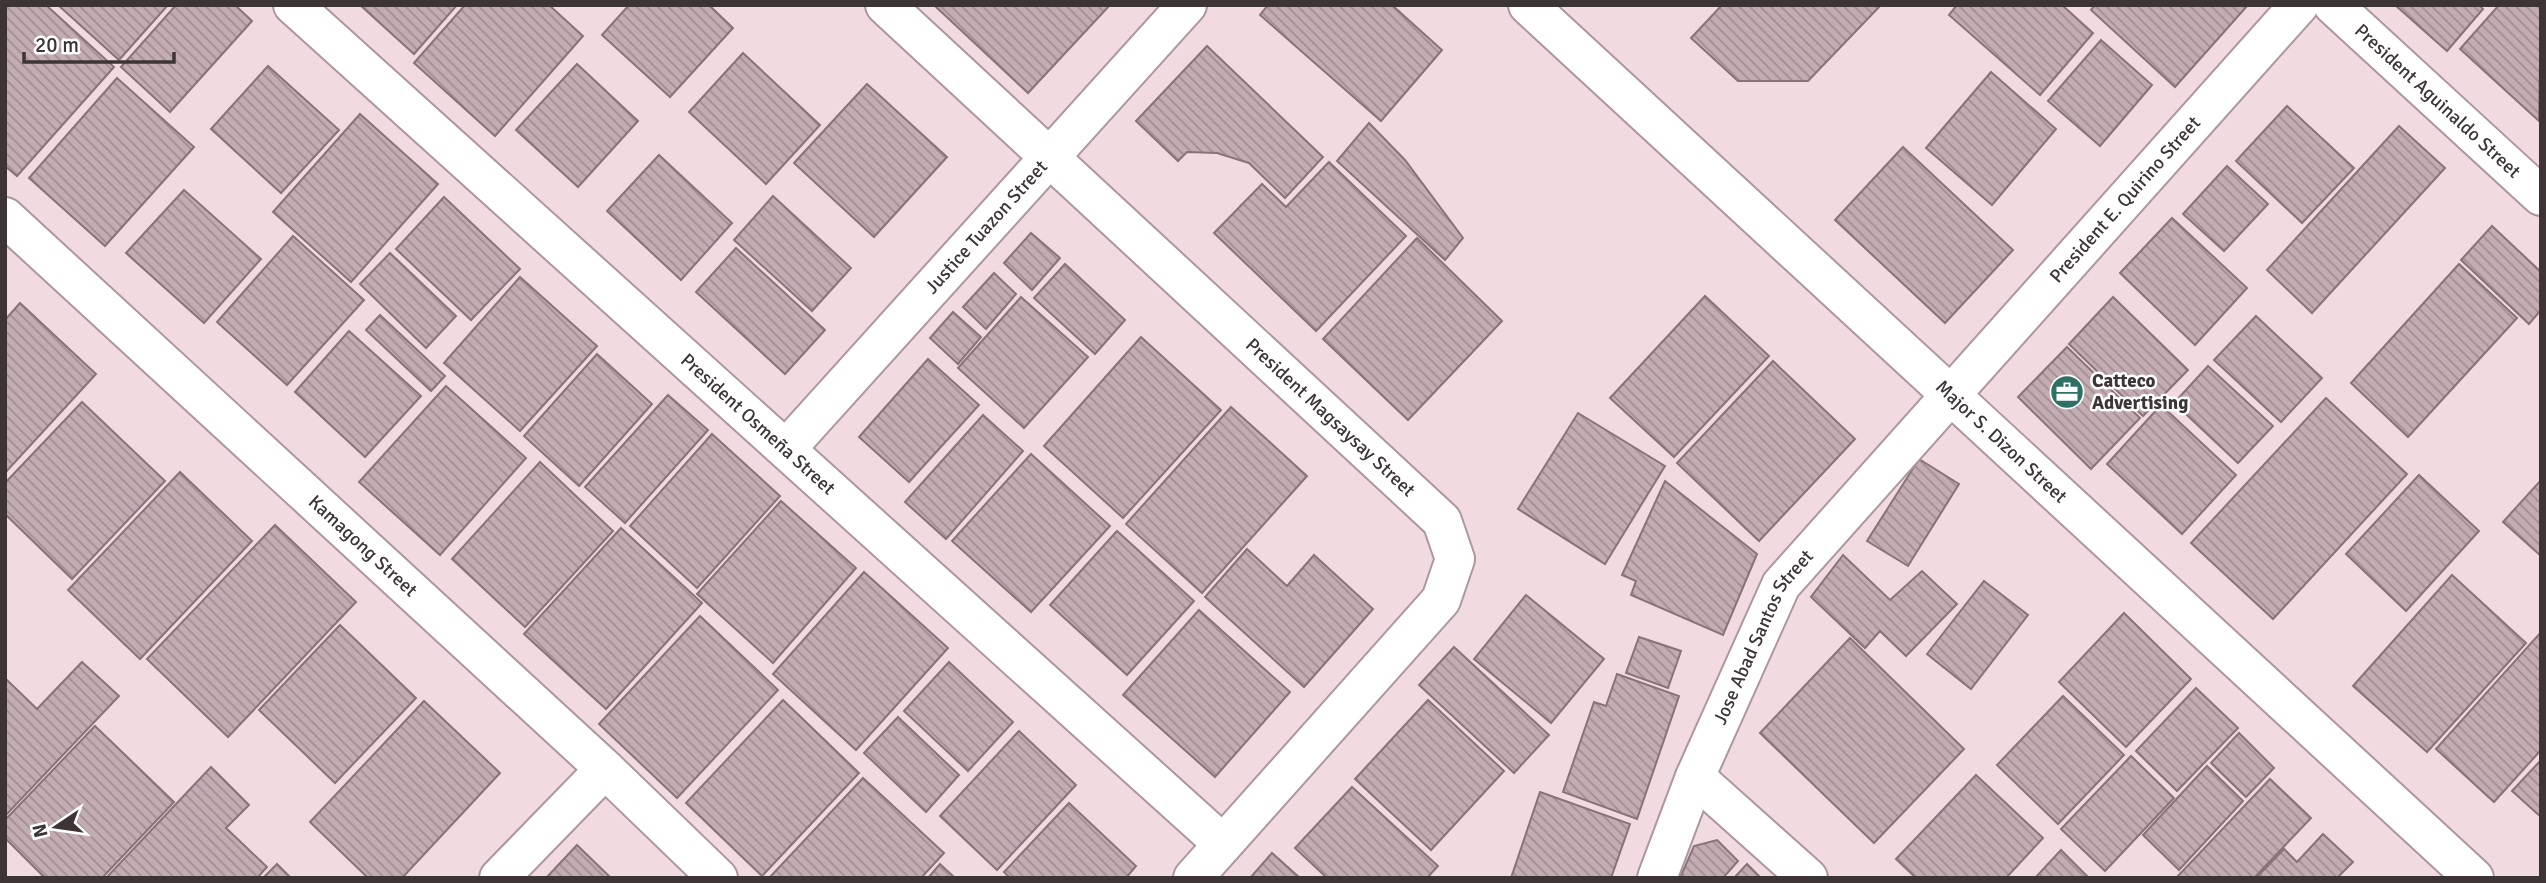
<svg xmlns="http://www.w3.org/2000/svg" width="2546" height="883" viewBox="0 0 2546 883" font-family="Signika,sans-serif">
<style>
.building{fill:url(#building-back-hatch);stroke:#887379;stroke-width:2}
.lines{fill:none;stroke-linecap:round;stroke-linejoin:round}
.minor-casing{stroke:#ad969d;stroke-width:42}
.tertiary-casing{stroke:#ad969d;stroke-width:42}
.minor{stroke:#fff;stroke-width:38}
.tertiary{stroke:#fff;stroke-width:38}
.labels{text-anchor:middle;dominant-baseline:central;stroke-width:5;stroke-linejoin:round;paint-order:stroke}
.street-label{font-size:19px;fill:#3d3436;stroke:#fff}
.poi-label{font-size:19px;font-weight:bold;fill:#3d3436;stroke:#fff;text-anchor:start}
</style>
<defs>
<pattern id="building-back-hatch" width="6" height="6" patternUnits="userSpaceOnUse" patternTransform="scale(1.75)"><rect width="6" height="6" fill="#c4acb3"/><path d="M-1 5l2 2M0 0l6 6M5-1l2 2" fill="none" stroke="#a08d92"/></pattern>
</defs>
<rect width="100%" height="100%" fill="#f2dae1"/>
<!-- building -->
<g class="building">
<polygon points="5,5 46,5 114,67 17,176 5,166"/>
<polygon points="58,5 168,5 119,60"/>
<polygon points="176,5 235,5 252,21 170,112 121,67"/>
<polygon points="360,5 457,5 414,54"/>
<polygon points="465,5 549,5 583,36 495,136 414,63"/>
<polygon points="629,5 709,5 733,28 670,97 602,35"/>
<polygon points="938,5 1110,5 1028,93 936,7"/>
<polygon points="1268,5 1392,5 1442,50 1381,121 1260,15"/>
<polygon points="1722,5 1881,5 1808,81 1738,81 1691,38"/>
<polygon points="1957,5 2062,5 2093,33 2040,95 1949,15"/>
<polygon points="2095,5 2248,5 2175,87 2091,10"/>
<polygon points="2395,5 2479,5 2483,9 2447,51"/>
<polygon points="2499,5 2541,5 2539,121 2460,49"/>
<polygon points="2101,40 2152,85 2100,146 2048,101"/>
<polygon points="1207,46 1323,157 1285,198 1249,163 1217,153 1187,152 1178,161 1136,121"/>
<polygon points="743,53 820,125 766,184 689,112"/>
<polygon points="577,64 638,121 578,187 516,130"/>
<polygon points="268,66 339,130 281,193 211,129"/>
<polygon points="1991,72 2056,129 1992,205 1926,148"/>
<polygon points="117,78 194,147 105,246 29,178"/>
<polygon points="867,84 947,157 874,237 794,163"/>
<polygon points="2287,106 2354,168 2302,223 2236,161"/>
<polygon points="360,114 438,184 351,282 273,212"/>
<polygon points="1369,123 1405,160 1463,238 1445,260 1337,161"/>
<polygon points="2399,126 2445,168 2312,313 2267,270"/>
<polygon points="1903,147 2013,250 1945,323 1835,220"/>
<polygon points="659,155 732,223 681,280 607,211"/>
<polygon points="1329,162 1406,236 1316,331 1214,233 1262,184 1286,207"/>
<polygon points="2227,166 2268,204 2224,251 2183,214"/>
<polygon points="184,190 261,259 204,323 126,253"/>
<polygon points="773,196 851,268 812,311 734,240"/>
<polygon points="444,197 520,269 471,320 396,249"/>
<polygon points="2172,218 2247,288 2195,345 2120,273"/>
<polygon points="2492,226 2541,272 2541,310 2529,324 2461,260"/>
<polygon points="1031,233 1060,258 1032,290 1004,263"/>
<polygon points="293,236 364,300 287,385 217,322"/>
<polygon points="1417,238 1502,321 1408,420 1323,339"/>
<polygon points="736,248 825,330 785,374 696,292"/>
<polygon points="390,253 456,316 426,348 360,284"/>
<polygon points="1065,264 1125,320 1095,354 1034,298"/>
<polygon points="2459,264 2517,318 2408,437 2351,383"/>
<polygon points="994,273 1016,294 986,329 963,307"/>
<polygon points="520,277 597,346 520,431 444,363"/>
<polygon points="1705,296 1769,356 1674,457 1610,398"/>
<polygon points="1021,297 1088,357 1024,428 958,368"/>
<polygon points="2113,297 2188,370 2143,416 2069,344"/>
<polygon points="20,303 96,374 5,473 5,320"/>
<polygon points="953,312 981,337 958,364 930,338"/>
<polygon points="380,315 445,376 431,391 366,330"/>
<polygon points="2256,316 2322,378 2281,422 2214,360"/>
<polygon points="349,331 421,396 365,457 295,392"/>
<polygon points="1141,337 1221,410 1123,518 1044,446"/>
<polygon points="2067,347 2140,418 2091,469 2018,397"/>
<polygon points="597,354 652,404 579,486 524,436"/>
<polygon points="928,359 979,405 909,482 859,437"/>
<polygon points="1773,361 1855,439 1759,541 1677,463"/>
<polygon points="2208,366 2273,426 2238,463 2174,403"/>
<polygon points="446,386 526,458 440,555 359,482"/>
<polygon points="668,395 708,430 625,523 585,487"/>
<polygon points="2326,398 2407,474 2273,619 2191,543"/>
<polygon points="82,402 165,481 72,579 5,514 5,483"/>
<polygon points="2161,405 2236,475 2182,534 2107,464"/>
<polygon points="1231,407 1307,476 1202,593 1126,524"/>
<polygon points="1578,413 1665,466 1605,564 1518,509"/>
<polygon points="983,415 1023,451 946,539 905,502"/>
<polygon points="712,434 780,496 697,588 630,526"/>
<polygon points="1031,454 1110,526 1031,612 952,541"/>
<polygon points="1919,459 1959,484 1908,566 1867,541"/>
<polygon points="540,462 613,531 525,627 452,559"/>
<polygon points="180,472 252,541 140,659 68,590"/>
<polygon points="2419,475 2479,531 2406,611 2346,554"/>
<polygon points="2541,480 2541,556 2503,522"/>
<polygon points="1665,481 1757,554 1723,635 1631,595 1636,581 1622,575"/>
<polygon points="781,501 856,568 773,663 697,594"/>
<polygon points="275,525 356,602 228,737 147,659"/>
<polygon points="621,528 702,603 606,709 524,634"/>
<polygon points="1117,531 1194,601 1127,675 1050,605"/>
<polygon points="1247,549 1287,586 1314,555 1373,609 1304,687 1205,597"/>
<polygon points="1843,555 1890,600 1922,571 1957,604 1906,656 1880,631 1865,648 1811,597"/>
<polygon points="864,572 948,648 856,750 773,674"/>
<polygon points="2452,575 2526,643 2427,752 2353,686"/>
<polygon points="1984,581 2028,615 1971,689 1927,654"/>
<polygon points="1526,595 1604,659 1551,723 1474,659"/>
<polygon points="1199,610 1290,692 1215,777 1123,695"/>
<polygon points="2124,613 2191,679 2126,747 2059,682"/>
<polygon points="700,616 778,690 677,798 599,724"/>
<polygon points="340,625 416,698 335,783 259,710"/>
<polygon points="2541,632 2541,750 2494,802 2436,749"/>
<polygon points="1639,637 1681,651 1668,688 1626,673"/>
<polygon points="1850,638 1964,749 1874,843 1760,733"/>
<polygon points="1454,647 1549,735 1514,773 1419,685"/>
<polygon points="82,662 119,696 5,816 5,678 37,709"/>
<polygon points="949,662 1013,722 968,771 904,711"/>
<polygon points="1617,674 1679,696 1637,819 1563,792 1594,702 1606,706"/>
<polygon points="2196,688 2238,728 2177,791 2136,751"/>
<polygon points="2063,696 2124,755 2058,824 1997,765"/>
<polygon points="783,700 859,773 762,876 686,803"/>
<polygon points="1428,700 1504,771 1431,850 1355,779"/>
<polygon points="424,701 500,773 402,878 368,878 310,822"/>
<polygon points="898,717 959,775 926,812 864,753"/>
<polygon points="95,726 174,802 102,878 45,878 5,838 5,820"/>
<polygon points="1019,731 1076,785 997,870 940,816"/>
<polygon points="2239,733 2274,768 2246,797 2211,763"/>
<polygon points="2131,756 2174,798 2105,871 2061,829"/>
<polygon points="2541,760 2541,817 2512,791"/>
<polygon points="2207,766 2243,801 2179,870 2143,835"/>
<polygon points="211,767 249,805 226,828 267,867 257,878 106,878"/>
<polygon points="1976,775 2043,838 2006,878 1916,878 1896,859"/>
<polygon points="863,778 944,853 921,878 769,878"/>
<polygon points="2270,779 2311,818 2254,878 2176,878"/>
<polygon points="1352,787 1438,866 1427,878 1327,878 1295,848"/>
<polygon points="1540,792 1630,824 1611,878 1511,878"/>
<polygon points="1069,803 1136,866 1126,878 1010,878 1004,872"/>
<polygon points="2323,834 2353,862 2337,878 2256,878 2284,849 2297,862"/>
<polygon points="1717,840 1738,861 1723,878 1680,878 1694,846"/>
<polygon points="577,845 611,878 546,878"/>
<polygon points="2061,850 2089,878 2035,878"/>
<polygon points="1272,853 1300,878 1250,878"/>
<polygon points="277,864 291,878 263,878"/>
<polygon points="940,864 955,878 928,878"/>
<polygon points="1747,864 1761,878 1734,878"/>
</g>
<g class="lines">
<!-- minor casing -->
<g class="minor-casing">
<g id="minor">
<path id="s1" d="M293 5 1223 844"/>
<path id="s2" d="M885 5 1442 521 1455 559 1441 600 1193 878"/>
<path id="s3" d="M2333 5 2541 196"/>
<path id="s4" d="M5 217 605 769 718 878"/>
<path id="s5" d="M786 449 1187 5"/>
<polyline points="1695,777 1808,878"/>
<polyline points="499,878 605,769"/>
<path id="s6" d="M1657 878 1695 777 1781 585 2299 5"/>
</g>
</g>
<!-- tertiary casing -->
<g class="tertiary-casing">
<g id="tertiary">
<path id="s7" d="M1528 5 2474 878"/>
</g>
</g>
<!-- minor -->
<use href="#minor" class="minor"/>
<!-- tertiary -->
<use href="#tertiary" class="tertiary"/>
</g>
<!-- icons -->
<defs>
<g id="office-disc" transform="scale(1.75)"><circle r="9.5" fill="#2d7164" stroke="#fff"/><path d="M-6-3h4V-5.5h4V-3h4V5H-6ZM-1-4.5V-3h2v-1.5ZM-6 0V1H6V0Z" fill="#fff"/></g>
</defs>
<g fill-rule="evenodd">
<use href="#office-disc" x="2067" y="392"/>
</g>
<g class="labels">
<!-- street labels -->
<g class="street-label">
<text stroke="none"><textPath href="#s3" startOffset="142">President Aguinaldo Street</textPath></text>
<text stroke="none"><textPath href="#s6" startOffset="835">President E. Quirino Street</textPath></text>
<text stroke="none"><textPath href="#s5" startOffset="299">Justice Tuazon Street</textPath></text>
<text stroke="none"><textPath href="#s2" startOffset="607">President Magsaysay Street</textPath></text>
<text stroke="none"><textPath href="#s1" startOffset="626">President Osmeña Street</textPath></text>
<text stroke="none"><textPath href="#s7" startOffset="644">Major S. Dizon Street</textPath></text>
<text stroke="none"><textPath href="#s4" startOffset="486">Kamagong Street</textPath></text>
<text stroke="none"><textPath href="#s6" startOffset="264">Jose Abad Santos Street</textPath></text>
</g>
<!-- poi labels -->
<g class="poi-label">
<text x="2092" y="381">Catteco<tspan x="2092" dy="22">Advertising</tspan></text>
</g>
</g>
<!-- border -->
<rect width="2546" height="883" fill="none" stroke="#3d3436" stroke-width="14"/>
<!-- north arrow -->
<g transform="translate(56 827) rotate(257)" stroke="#ffffff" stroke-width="5" paint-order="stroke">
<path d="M0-5L12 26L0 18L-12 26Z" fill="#3d3436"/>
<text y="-10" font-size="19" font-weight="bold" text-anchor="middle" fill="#3d3436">N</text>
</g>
<!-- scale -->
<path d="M24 52v10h150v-10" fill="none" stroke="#3d3436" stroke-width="3.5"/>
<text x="35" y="52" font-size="21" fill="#3d3436" stroke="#ffffff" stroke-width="5" paint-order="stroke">20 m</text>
</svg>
